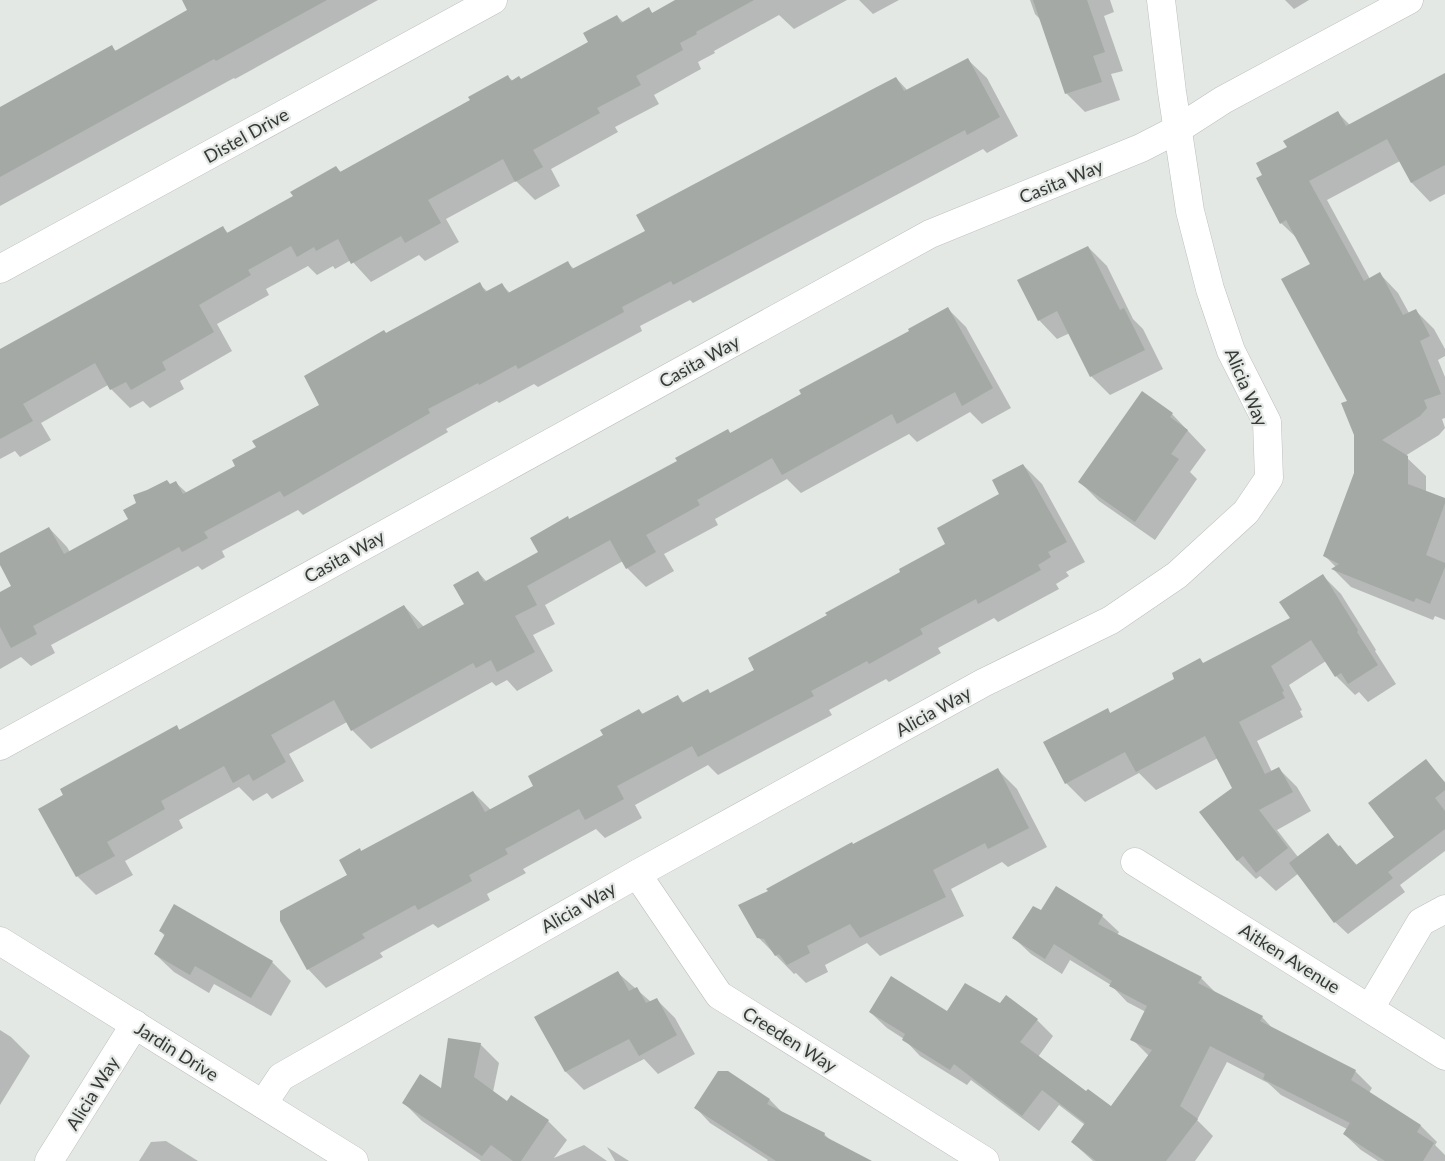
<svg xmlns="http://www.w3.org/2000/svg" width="1445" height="1161" viewBox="0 0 1445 1161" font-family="Lato,sans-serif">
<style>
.shadow{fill:#0003}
.building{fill:#a4a9a5}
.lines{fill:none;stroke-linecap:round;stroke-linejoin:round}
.minor-casing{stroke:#bcc0bd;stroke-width:29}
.minor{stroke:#fff;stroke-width:28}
.labels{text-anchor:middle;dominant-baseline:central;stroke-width:4.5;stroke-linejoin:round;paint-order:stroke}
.street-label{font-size:18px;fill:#373937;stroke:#e4e8e5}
</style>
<rect width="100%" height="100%" fill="#e4e8e5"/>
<!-- shadow -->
<g class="shadow">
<polygon points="193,0 378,0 235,79 234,78 0,206 0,108 112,47 117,52 189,11"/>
<polygon points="678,0 847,0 794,29 779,15 714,51 715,53 698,62 701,69 654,95 659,104 615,127 618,132 551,169 560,186 535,200 516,181 446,219 459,242 425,261 419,255 371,282 351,260 335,269 333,266 317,275 308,266 266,289 269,295 217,324 232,351 180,381 184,389 150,408 143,401 130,408 111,389 108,385 41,423 51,440 20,457 15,451 0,459 0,351 223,228 228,233 294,197 336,167 341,172 471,100 507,76 513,81 521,80 590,42 617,16 624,23 649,9 653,14"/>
<polygon points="859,0 899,0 873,14"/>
<polygon points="1030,0 1110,0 1114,12 1104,16 1123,71 1111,74 1120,100 1085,112 1066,93 1041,20 1035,14"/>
<polygon points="1285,0 1309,0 1294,9"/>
<polygon points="968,60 987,78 1018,136 987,153 983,149 693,303 690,300 640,326 642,331 538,387 534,384 499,403 497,401 446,429 448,432 303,515 298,510 222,551 225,557 202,570 198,566 51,645 55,653 31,666 21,657 0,669 0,593 13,586 0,563 0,554 49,528 67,547 70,552 130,520 176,483 187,493 236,467 257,448 320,406 387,334 479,284 488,292 502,285 510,293 568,263 574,269 646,232 896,78 908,91"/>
<polygon points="1445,75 1445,194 1430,202 1412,183 1400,161 1327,200 1370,279 1380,274 1398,293 1409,313 1415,310 1434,329 1445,349 1445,356 1438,360 1445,377 1445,418 1442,419 1445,428 1439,435 1405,456 1426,476 1426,492 1445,499 1445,620 1435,616 1433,620 1351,587 1333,569 1336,567 1325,556 1355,474 1355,435 1348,401 1312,265 1299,240 1281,223 1264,175 1288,148 1338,113 1350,125"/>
<polygon points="1088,247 1107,266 1133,319 1143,329 1163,369 1110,395 1091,376 1070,333 1057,339 1039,320"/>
<polygon points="948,309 966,327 1011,408 982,424 970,412 917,442 909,434 801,493 787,479 715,519 718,525 664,554 674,571 646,587 627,568 623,561 545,605 555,624 533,635 553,671 517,691 507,680 496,686 492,682 371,749 352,730 347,722 289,754 304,781 272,799 267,793 253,801 239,787 179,820 183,828 125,861 133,875 96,895 77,876 40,809 176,727 180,730 404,606 424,627 465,605 478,572 487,582 539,553 570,520 679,462 728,430 731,434 911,332"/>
<polygon points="1172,414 1206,450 1190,472 1197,479 1155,540 1099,501 1080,482"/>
<polygon points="1023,465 1042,484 1085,562 1066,572 1069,576 1056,584 1059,589 998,622 994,618 938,648 941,653 889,682 886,679 829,710 832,715 718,775 708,765 635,805 642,818 605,838 596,829 523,869 526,873 487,894 490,900 438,928 433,924 380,953 383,957 326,988 308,969 349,875 362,852 473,792 491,810 534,786 639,710 644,715 678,697 684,703 711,694 756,670 829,616 947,544 1001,494"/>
<polygon points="1323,576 1341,594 1376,650 1375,651 1396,684 1368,702 1359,692 1355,695 1336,676 1326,661 1289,685 1302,710 1300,711 1303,717 1257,741 1272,772 1278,768 1297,787 1311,811 1277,830 1298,857 1328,835 1357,865 1395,837 1426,761 1445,782 1445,851 1400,885 1405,892 1348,934 1335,922 1299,873 1276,891 1260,876 1256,879 1237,860 1234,788 1218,758 1156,790 1139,773 1085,802 1066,783 1107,710 1111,714 1292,619"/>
<polygon points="998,770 1017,789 1047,847 1008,867 1002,862 951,889 964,916 880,956 867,943 825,965 828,972 806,983 796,973 794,974 758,937 769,892 853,845"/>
<polygon points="1042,912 1102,916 1119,932 1117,935 1201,978 1218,995 1262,1017 1274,1030 1355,1071 1372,1088 1369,1093 1421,1126 1437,1142 1435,1145 1445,1155 1445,1161 1378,1161 1361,1150 1344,1134 1347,1129 1281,1095 1268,1083 1227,1062 1197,1120 1213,1136 1195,1161 1093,1161 1072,1142 1085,1125 1059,1105 1039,1131 971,1080 967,1085 920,1056 904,1039 887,1028 870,1012 948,1013 1000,1005 1037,1020 1053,1036 1038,1057 1086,1093 1112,1108 1149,1056 1132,1039 1146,1012 1127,1002 1111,985 1070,960 1062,974 1031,954 1014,938"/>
<polygon points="160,931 272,962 291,981 271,1016 214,984 209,993 174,972 155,954 165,936"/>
<polygon points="618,973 651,1002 656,999 675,1018 695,1054 658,1074 644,1059 584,1090 566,1072 536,1018"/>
<polygon points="0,1030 11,1037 30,1056 0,1105"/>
<polygon points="480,1044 499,1063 493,1092 507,1102 548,1121 567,1140 554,1158 584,1145 607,1161 481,1161 422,1121 403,1102 442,1090"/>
<polygon points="770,1100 784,1114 824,1134 832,1142 868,1161 767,1161 768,1160 710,1123 696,1108"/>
<polygon points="166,1141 198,1161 139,1161 151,1142"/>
<polygon points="607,1147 629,1161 615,1161"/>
</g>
<!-- building -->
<g class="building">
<polygon points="182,0 327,0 216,61 214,59 0,177 0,107 112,45 115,51 187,10"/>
<polygon points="675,0 754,0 696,32 697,34 680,43 683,50 636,76 641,85 597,108 600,113 533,150 543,167 515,182 503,159 428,200 441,223 405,243 401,236 351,264 338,239 316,251 314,247 297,257 291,246 248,270 251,275 199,305 214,332 162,362 166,370 131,390 126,382 110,390 95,363 23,404 33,421 0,439 0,349 223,226 227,233 293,196 290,192 336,166 340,172 470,100 468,97 508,75 511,81 519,76 521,79 588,42 583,33 617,15 621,23 649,7 652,13"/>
<polygon points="1033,0 1087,0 1105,52 1093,56 1102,82 1065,94"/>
<polygon points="968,58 1000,117 967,135 965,130 673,285 671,281 622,307 624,312 518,369 516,365 479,385 478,383 428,409 430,413 284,497 280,491 204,532 208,538 182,552 179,547 33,626 37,634 11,648 0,627 0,592 11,586 0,565 0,553 49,527 64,554 128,519 123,510 136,503 133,495 147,490 167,480 170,484 176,481 183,494 235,466 232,460 256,447 252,441 319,405 304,376 384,330 386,333 480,282 485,292 502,283 508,293 568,261 572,269 645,231 636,215 869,91 896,77 904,91"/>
<polygon points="1445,73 1445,165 1411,183 1387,139 1309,181 1364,281 1380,272 1403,315 1416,309 1430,336 1420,341 1441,394 1424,400 1427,408 1420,416 1382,440 1408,456 1408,484 1445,498 1445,503 1426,555 1445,563 1445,567 1430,604 1416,598 1414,602 1331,569 1339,564 1323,556 1354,473 1354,435 1341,403 1347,401 1281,279 1310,264 1286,220 1280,224 1256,178 1262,175 1256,163 1287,147 1283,141 1338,111 1346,126"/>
<polygon points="1088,246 1120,310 1124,308 1145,350 1090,377 1057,311 1038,321 1017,280"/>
<polygon points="948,307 993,388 962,406 955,392 897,424 892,414 782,475 772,458 697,500 700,505 646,535 656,552 626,569 610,540 527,586 537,605 515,616 535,652 497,672 491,660 476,668 473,663 351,731 334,700 271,735 286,762 253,781 249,774 233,783 224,766 161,801 165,809 107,842 115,856 76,877 38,809 63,795 60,789 177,725 179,730 404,605 418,629 464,604 453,585 478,571 484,582 538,552 530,538 568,516 569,519 677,461 675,458 728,429 730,433 801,394 799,390 909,331 908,329"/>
<polygon points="1142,391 1173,413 1170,417 1188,430 1171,454 1179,459 1135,522 1078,482"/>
<polygon points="1023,464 1067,542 1048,552 1051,557 1038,565 1041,570 978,604 976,599 920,629 923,634 869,664 867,661 811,691 814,696 698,757 692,746 617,786 624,799 585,820 579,809 505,849 508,854 469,875 472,881 418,910 415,905 362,934 365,938 307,970 280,921 280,911 347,875 339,860 360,848 361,851 473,791 485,812 533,786 528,776 603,735 600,730 639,709 642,714 678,695 682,703 708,689 710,693 754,670 748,658 827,615 825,613 900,572 899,569 945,544 937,528 999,494 992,480"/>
<polygon points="1323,574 1358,630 1357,632 1378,665 1348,684 1341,673 1335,677 1311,640 1271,666 1284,691 1282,692 1285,698 1239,722 1265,774 1279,767 1293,792 1259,810 1288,848 1256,873 1243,856 1237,861 1199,812 1232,788 1205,736 1136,772 1125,752 1065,784 1043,742 1108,708 1110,713 1174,679 1172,673 1200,658 1203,663 1290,618 1279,602"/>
<polygon points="1426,759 1445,783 1445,790 1435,798 1445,811 1445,829 1388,872 1393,878 1334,923 1289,863 1328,833 1338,847 1340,845 1356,865 1394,837 1368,803"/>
<polygon points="998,768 1029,828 988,849 985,843 933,870 946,897 860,938 850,924 807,946 810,953 787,965 779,954 775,956 764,939 757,938 738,905 768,891 766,889 852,842 853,844"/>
<polygon points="1056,886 1103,915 1098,924 1202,977 1198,983 1263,1016 1260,1021 1356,1070 1351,1080 1421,1125 1417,1132 1434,1143 1423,1161 1385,1161 1343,1134 1350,1123 1263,1079 1265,1074 1210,1046 1180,1106 1198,1119 1166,1161 1096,1161 1071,1142 1085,1123 1042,1090 1022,1116 954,1064 950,1070 902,1040 905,1034 869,1012 891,976 947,1011 965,983 1000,1003 1006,995 1038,1019 1020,1042 1086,1091 1088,1089 1111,1106 1152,1050 1130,1040 1147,1006 1109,986 1112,981 1054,944 1045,959 1012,938 1033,906 1041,910"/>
<polygon points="174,904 273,961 251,998 195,966 190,975 154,954 165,934 159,931"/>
<polygon points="618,971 629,991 637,987 646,1003 657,998 677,1035 639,1056 629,1039 565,1072 534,1017"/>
<polygon points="448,1038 481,1043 474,1077 507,1101 511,1095 549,1120 521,1161 513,1161 491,1145 482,1156 402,1103 420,1074 441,1088"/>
<polygon points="718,1071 728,1071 770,1099 767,1104 825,1133 824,1136 872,1161 776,1161 694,1108"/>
</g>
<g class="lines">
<!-- minor casing -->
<g class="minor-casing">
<g id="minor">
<polyline points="0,269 493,0"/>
<polyline points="0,746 930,234 1141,148 1178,129 1223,100 1409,0"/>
<polyline points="1135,862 1445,1056"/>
<polyline points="637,874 719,995 985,1161"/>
<polyline points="0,941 354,1161"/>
<polyline points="1370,1008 1421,922 1445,909"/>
<polyline points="263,1104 281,1077 637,874 983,683 1111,620 1177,575 1246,512 1269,478 1267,422 1231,351 1210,289 1190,211 1172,92 1161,0"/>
<polyline points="49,1161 135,1024"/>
</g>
</g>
<!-- minor -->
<use href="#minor" class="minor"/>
</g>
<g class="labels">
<!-- street labels -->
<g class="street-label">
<text transform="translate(246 135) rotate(-29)">Distel Drive</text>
<text transform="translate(1061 181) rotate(-22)">Casita Way</text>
<text transform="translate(699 361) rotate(-29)">Casita Way</text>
<text transform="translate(1247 387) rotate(67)">Alicia Way</text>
<text transform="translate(344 556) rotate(-29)">Casita Way</text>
<text transform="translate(933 711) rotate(-29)">Alicia Way</text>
<text transform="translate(578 907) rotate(-30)">Alicia Way</text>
<text transform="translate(1290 958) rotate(32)">Aitken Avenue</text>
<text transform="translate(790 1039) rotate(32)">Creeden Way</text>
<text transform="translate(177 1051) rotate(32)">Jardin Drive</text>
<text transform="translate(92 1093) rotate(-58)">Alicia Way</text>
</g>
</g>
</svg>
